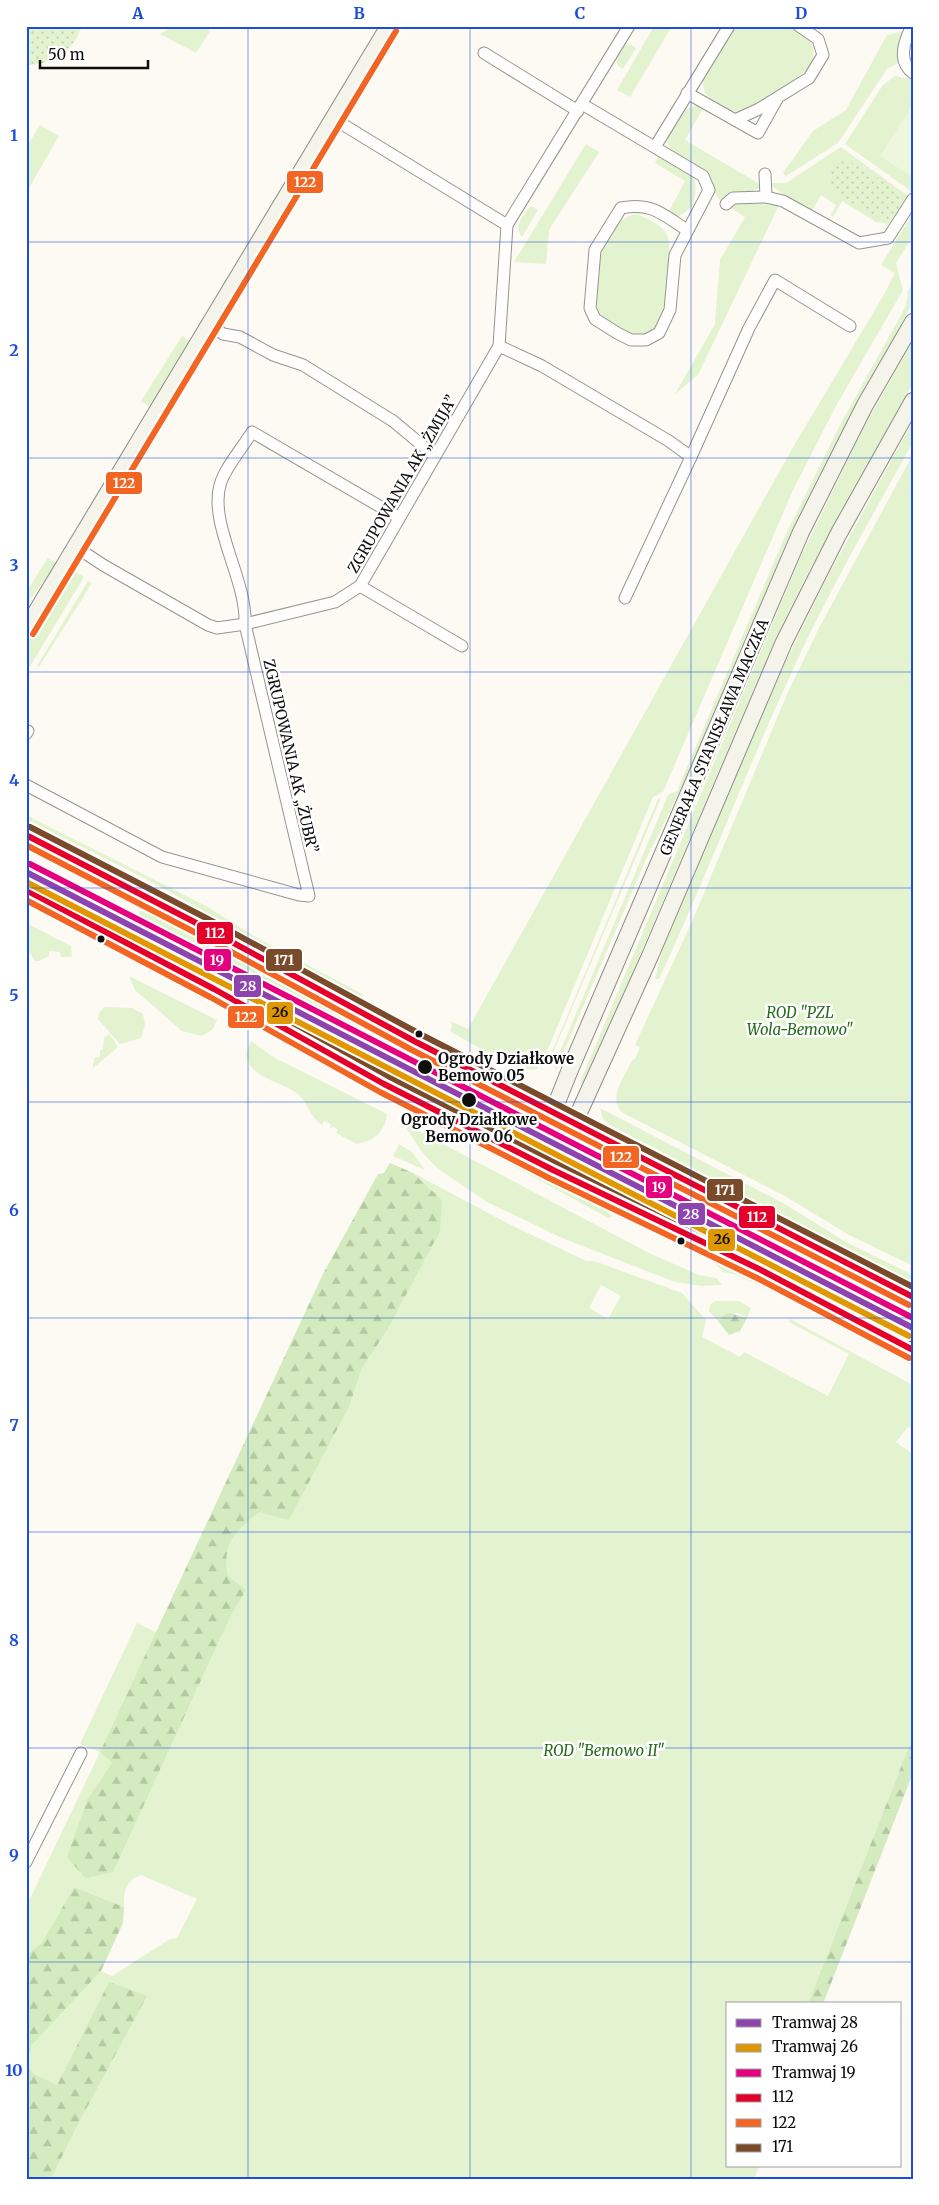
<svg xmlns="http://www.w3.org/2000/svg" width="939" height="2205" viewBox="0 0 939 2205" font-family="Merriweather,serif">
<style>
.grass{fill:#e3f3d0;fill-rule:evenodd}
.forest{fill:url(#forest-firs)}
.park{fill:url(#park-dots)}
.pitch{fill:#eef6db}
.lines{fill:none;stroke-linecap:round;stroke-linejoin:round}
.street-casing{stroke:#959491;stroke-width:13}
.secondary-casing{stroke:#8c8b87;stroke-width:18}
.street{stroke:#fffefd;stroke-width:11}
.secondary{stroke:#f5f4ea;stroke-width:16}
.bus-1-casing{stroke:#fff;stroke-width:10}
.bus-2-casing{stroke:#fff;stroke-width:10}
.bus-3-casing{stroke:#fff;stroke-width:10}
.bus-1{stroke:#e4002b;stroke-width:6}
.bus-2{stroke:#f26522;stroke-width:6}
.bus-3{stroke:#7a4b2a;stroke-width:6}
.tram-1-casing{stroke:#fff;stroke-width:10}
.tram-2-casing{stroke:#fff;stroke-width:10}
.tram-3-casing{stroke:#fff;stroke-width:10}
.tram-1{stroke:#8e44ad;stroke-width:6}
.tram-2{stroke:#e09701;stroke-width:6}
.tram-3{stroke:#e5007d;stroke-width:6}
.grid{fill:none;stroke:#1d4ed8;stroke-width:1;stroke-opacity:0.55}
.bus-dot{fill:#0e0e0e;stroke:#fff;stroke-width:2}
.labels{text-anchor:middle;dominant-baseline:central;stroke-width:5;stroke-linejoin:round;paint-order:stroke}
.street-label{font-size:15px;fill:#0e0e0e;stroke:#fff}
.park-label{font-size:15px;font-style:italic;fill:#256b19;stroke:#fff}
.stop-label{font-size:15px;font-weight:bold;fill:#0e0e0e;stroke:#fff;text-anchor:start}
.line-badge{stroke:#fff;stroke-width:2}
.badge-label{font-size:14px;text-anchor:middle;font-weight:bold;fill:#fff}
.pale-badge-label{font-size:14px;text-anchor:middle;font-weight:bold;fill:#111}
.neatline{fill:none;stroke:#1d4ed8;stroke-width:2}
.grid-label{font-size:16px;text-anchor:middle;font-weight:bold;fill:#1d4ed8}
</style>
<defs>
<pattern id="forest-firs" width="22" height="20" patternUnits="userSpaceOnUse" patternTransform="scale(1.25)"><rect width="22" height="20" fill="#d3ebbe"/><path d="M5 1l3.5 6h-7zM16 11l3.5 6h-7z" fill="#b4c8a2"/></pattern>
<pattern id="park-dots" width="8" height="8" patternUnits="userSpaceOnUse" patternTransform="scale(1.25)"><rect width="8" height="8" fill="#e3f3d0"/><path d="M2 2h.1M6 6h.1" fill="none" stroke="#c2cfb1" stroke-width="1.8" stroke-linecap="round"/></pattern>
</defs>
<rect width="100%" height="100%" fill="#fcfaf2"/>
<!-- grass -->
<g class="grass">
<polygon points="173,26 204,26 210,31 196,53 160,34"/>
<polygon points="654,26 672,26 630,97 617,90"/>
<path d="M732 26C761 26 824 17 812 65 802 75 752 113 740 112 727 112 714 102 705 93L702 79Z"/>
<polygon points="899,32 902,33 898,41 898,63 887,69 838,143 786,176 783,173 813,131 846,110 887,35"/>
<polygon points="630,44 636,48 623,69 618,66 616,60 624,46"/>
<polygon points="895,76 913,79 913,187 911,191 845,144 883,85"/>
<path d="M696 106 704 107 685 140 763 186C751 195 734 190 721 201 713 193 711 180 706 175 689 159 655 156 673 124 680 114 683 108 696 106Z"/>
<polygon points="40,125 59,136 26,193 26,148"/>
<polygon points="586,144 599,152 549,230 546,264 514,262"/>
<polygon points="841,147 908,196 888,224 876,222 842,201 833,217 831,215 836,205 821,195 812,211 784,195 769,183 786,183"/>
<path d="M660 154 694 176C698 196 695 211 674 218L668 213 685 181 655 163Z"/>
<polygon points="737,203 779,205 698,375 675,394 715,324 720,260 745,217 731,208"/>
<path d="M531 206 538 210 522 237C513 228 523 213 531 206Z"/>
<path d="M913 213V236L896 263 903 290 836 406 793 490 663 792 653 797 550 1044 537 1069C522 1075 465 1040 450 1031L452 1026 450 1021 468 1029 792 449 882 298 895 273 881 265Z"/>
<path d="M636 214C646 217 662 225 667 235 673 247 668 309 661 321 657 327 647 335 639 335 629 335 602 319 598 310 594 301 596 290 597 280 599 253 606 221 636 214Z"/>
<polygon points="913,283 913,302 820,474 791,534 687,777 648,855 556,1070 554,1066 668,795 677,791 785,536 841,423 906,306 908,291"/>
<polygon points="182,336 190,341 150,407 141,401"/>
<polygon points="913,340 913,383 810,569 778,633 628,983 582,1084 580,1082 800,558 861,433"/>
<path d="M913 421V442C869 522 822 603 785 687 741 783 704 883 659 979H655L663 948 781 671 830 572Z"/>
<path d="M913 454V1266L849 1235 785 1196 623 1113C606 1100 626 1074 633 1059H635L640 1047 635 1045 694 917 788 692 819 628Z"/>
<polygon points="48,558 57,563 26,605 26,592"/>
<polygon points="72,570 84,577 26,673 26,645"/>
<polygon points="88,581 92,583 39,667 37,666"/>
<polygon points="661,798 550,1060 544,1066 555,1045 658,799"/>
<path d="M26 815 206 906 257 938 362 994 366 1004C299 983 242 934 182 899 132 870 78 846 26 819Z"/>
<polygon points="26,868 134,923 141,910 378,1032 366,1058 26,882"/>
<polygon points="26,923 71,946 72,957 61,957 60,952 49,951 49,956 39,961 35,961 26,947"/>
<polygon points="129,976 217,1020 213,1029 202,1036 182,1031 135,990"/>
<polygon points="104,1007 132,1008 143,1014 145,1025 141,1038 120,1044 98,1019 99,1013"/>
<polygon points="109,1034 118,1047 92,1069 95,1057 100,1057 100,1050 103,1050 104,1038"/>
<path d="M251 1041 275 1058 387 1114C385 1132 374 1141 357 1144L336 1133 338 1130 334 1127 330 1128 331 1124 324 1121 322 1125C310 1117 308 1103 298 1094 281 1080 232 1075 251 1041Z"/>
<polygon points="400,1101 486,1145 484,1149 481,1149 400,1108"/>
<polygon points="600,1108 783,1203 846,1242 913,1275 913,1282 837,1249 794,1221 610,1125 603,1119"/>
<polygon points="409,1126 649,1253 699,1275 716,1278 722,1285 702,1286 675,1282 562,1238 487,1202 437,1168 421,1151 407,1129"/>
<polygon points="583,1138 913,1306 913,1315 579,1143"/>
<polygon points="399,1144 412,1152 425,1170 393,1156"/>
<polygon points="502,1153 583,1195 613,1216 608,1218 499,1158"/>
<polygon points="572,1155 913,1332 913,1339 823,1291 576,1173 569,1166"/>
<path d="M413 1173 509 1224 586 1261H594L682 1293 706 1320 702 1337 740 1357 744 1352 828 1396 849 1354 789 1322 790 1319 913 1385V1429L908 1427 896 1442 913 1454V1736L808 2004H728V2166H759L754 2179H51L79 2122 109 1983 57 2085 34 2074 27 2065 32 2045 101 1971 112 1976 170 1939 177 1938 197 1899 141 1875C125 1881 124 1891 124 1907L74 1887 42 1943 26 1955V1907L100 1752 80 1744 137 1623 157 1633 100 1752 112 1763 88 1798 126 1841 230 1617 245 1590 228 1576C222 1541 235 1533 259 1511L289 1520 349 1407 362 1368 386 1332 442 1200ZM601 1285 621 1296 608 1319 589 1308Z"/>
<path d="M712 1261C731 1266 784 1281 789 1300L737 1275 723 1272Z"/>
<polygon points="715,1301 739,1301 751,1308 747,1318 738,1313 725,1314 718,1321 709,1311 710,1305"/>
<polygon points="802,1303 811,1304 913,1358 913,1366 798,1305"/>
</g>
<!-- forest -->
<g class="forest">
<path d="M390 1163 413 1173 442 1200 440 1231 386 1332 362 1368 349 1407 289 1520 259 1512C235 1533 222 1541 228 1576L246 1590 230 1617 113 1872 85 1878 67 1857 88 1798 112 1763 100 1752 323 1274 378 1174 384 1173Z"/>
<polygon points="730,1313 747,1318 740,1331 729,1335 718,1321 725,1314"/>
<polygon points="913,1736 913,1773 823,2004 808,2004"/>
<polygon points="74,1887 124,1907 123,1923 101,1971 32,2045 27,2065 34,2074 57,2085 109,1982 147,1996 79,2122 51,2179 26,2179 26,1955 42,1943"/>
</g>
<!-- park -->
<g class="park">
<path d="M26 26H82C73 51 53 65 26 65Z"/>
<path d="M846 160 862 167 905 197 891 219 884 220C871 214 841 199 833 187 831 184 830 178 829 175L835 165Z"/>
</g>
<!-- pitch -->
<polygon class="pitch" points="913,104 913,171 910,176 880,156"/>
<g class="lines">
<!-- street casing -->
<g class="street-casing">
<g id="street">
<path d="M912 26C904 41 897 61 913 73"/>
<polyline points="484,53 578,111"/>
<polyline points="687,93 735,120 759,109 809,78 823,55 818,39 799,26"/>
<path d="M582 104 703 176 709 190 675 255 670 310 659 333 646 340H631L617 333 595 319 590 308 595 250 621 208C652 202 662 214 687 230"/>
<polyline points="334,119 507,225"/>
<polyline points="735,120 758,133 777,99"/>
<polyline points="655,147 729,26"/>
<polyline points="765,174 766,197"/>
<polyline points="726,204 733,198 766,197 783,201 859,243 888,238 913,199"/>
<polyline points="210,324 223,334 240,337 273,355 303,365 393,421 435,456"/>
<polyline points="499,346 542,366 669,441 691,457"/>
<polyline points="76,547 103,565 208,625 217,628 245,624 335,602 360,586 499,346 507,225 629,26"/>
<polyline points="360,586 462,646"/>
<polyline points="625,598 691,457 749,328 775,280 850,326"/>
<polyline points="26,734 28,731"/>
<path d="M26 785 162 857 299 895 309 896 245 624C247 580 209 525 220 485 224 469 243 447 252 432L398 517"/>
<polyline points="26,1862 81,1753"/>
</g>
</g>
<!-- secondary casing -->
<g class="secondary-casing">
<g id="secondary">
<polyline points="26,629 389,26"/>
<polyline points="26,835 204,927 416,1042 913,1297"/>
<polyline points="26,890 214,989 384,1084 553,1170 761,1270 913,1350"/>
<polyline points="534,1160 569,1072 801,532 865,405 913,322"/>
<polyline points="553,1170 650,956 784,642 839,533 913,401"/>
</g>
</g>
<!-- street -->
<use href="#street" class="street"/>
<!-- secondary -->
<use href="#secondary" class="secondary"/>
<!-- bus-1 casing -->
<g class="bus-1-casing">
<g id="bus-1">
<polyline points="26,835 204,927 416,1042 913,1297"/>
<polyline points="26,890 214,989 384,1084 553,1170 761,1270 913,1350"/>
</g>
</g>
<!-- bus-2 casing -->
<g class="bus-2-casing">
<g id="bus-2">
<polyline points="33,634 396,31"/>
<polyline points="26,845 200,935 412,1050 909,1305"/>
<polyline points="26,900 210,997 380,1092 549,1178 757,1278 909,1358"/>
</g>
</g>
<!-- bus-3 casing -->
<g class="bus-3-casing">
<g id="bus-3">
<polyline points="30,827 208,919 420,1034 913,1287"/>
<polyline points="30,882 218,981 388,1076 557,1162 765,1262 913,1340"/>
</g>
</g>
<!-- bus-1 -->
<use href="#bus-1" class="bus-1"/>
<!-- bus-2 -->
<use href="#bus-2" class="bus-2"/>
<!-- bus-3 -->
<use href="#bus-3" class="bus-3"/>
<!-- tram-1 casing -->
<g class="tram-1-casing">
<polyline id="tram-1" points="26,872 913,1328"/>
</g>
<!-- tram-2 casing -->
<g class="tram-2-casing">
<polyline id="tram-2" points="26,882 909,1336"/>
</g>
<!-- tram-3 casing -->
<g class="tram-3-casing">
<polyline id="tram-3" points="30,864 913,1318"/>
</g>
<!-- tram-1 -->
<use href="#tram-1" class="tram-1"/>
<!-- tram-2 -->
<use href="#tram-2" class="tram-2"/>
<!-- tram-3 -->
<use href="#tram-3" class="tram-3"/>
</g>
<!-- grid -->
<path class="grid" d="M248 26V2179M470 26V2179M691 26V2179M26 242H913M26 458H913M26 672H913M26 888H913M26 1102H913M26 1318H913M26 1532H913M26 1748H913M26 1962H913"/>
<!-- markers -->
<g class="bus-dot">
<circle cx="101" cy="939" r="4.5"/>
<circle cx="419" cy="1034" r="4.5"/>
<circle cx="425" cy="1067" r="8"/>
<circle cx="469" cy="1100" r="8"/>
<circle cx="681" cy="1241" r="4.5"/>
</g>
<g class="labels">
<!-- street labels -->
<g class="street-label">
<text transform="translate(402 484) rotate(-60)">ZGRUPOWANIA AK „ŻMIJA”</text>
<text transform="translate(714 737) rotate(-67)">GENERAŁA STANISŁAWA MACZKA</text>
<text transform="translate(291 756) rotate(77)">ZGRUPOWANIA AK „ŻUBR”</text>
</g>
<!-- park labels -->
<g class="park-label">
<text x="800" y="1012">ROD "PZL<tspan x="800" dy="17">Wola-Bemowo"</tspan></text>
<text x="604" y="1750">ROD "Bemowo II"</text>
</g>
<!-- stop labels -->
<g class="stop-label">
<text x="438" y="1058">Ogrody Działkowe<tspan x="438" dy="17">Bemowo 05</tspan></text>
<text x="469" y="1119" text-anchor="middle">Ogrody Działkowe<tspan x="469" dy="17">Bemowo 06</tspan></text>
</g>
</g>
<g class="line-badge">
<rect x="286" y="170" width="38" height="24" rx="5" fill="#f26522"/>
<rect x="105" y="471" width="38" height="24" rx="5" fill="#f26522"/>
<rect x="196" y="921" width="38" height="24" rx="5" fill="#e4002b"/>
<rect x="265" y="948" width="38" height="24" rx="5" fill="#7a4b2a"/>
<rect x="203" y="948" width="29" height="24" rx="5" fill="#e5007d"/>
<rect x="233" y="974" width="29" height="24" rx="5" fill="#8e44ad"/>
<rect x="266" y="1001" width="28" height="24" rx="5" fill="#e09701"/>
<rect x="227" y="1005" width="38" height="24" rx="5" fill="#f26522"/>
<rect x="602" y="1145" width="38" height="24" rx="5" fill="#f26522"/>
<rect x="645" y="1175" width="28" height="24" rx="5" fill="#e5007d"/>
<rect x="706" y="1178" width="38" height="24" rx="5" fill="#7a4b2a"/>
<rect x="677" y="1202" width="29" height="24" rx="5" fill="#8e44ad"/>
<rect x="738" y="1205" width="38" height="24" rx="5" fill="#e4002b"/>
<rect x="707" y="1228" width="29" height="24" rx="5" fill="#e09701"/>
</g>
<g class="badge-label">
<text x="305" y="187">122</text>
<text x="124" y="488">122</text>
<text x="215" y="938">112</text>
<text x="284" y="965">171</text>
<text x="217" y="965">19</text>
<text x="248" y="991">28</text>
<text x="246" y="1022">122</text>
<text x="621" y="1162">122</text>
<text x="659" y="1192">19</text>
<text x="725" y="1195">171</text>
<text x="691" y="1219">28</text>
<text x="757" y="1222">112</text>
</g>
<g class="pale-badge-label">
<text x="280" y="1017">26</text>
<text x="722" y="1244">26</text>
</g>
<!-- border -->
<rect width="939" height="2205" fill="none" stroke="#ffffff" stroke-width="55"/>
<!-- legend -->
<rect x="726" y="2002" width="175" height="165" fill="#ffffff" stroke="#9f9f9f"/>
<rect x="736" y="2019" width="25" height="8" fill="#8e44ad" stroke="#9f9f9f"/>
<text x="772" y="2028" font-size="15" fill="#0e0e0e">Tramwaj 28</text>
<rect x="736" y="2044" width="25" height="8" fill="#e09701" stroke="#9f9f9f"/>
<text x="772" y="2052" font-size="15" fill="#0e0e0e">Tramwaj 26</text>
<rect x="736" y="2069" width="25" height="8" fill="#e5007d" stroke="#9f9f9f"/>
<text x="772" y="2078" font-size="15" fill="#0e0e0e">Tramwaj 19</text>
<rect x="736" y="2094" width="25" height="8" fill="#e4002b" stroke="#9f9f9f"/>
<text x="772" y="2102" font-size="15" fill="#0e0e0e">112</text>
<rect x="736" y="2119" width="25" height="8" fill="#f26522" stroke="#9f9f9f"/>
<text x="772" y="2128" font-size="15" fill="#0e0e0e">122</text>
<rect x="736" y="2144" width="25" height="8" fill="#7a4b2a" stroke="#9f9f9f"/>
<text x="772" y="2152" font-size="15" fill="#0e0e0e">171</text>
<!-- scale -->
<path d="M40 60v8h108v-8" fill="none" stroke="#0e0e0e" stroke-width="2.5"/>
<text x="48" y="60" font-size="15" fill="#0e0e0e" stroke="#ffffff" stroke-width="4" paint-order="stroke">50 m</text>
<rect x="28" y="28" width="884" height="2150" class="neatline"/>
<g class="grid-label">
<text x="138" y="19">A</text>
<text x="359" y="19">B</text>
<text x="580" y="19">C</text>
<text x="801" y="19">D</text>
<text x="14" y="141">1</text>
<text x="14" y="356">2</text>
<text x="14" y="571">3</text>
<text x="14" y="786">4</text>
<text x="14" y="1001">5</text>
<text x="14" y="1216">6</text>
<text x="14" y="1431">7</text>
<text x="14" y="1646">8</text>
<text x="14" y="1861">9</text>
<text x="14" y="2076">10</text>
</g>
</svg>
